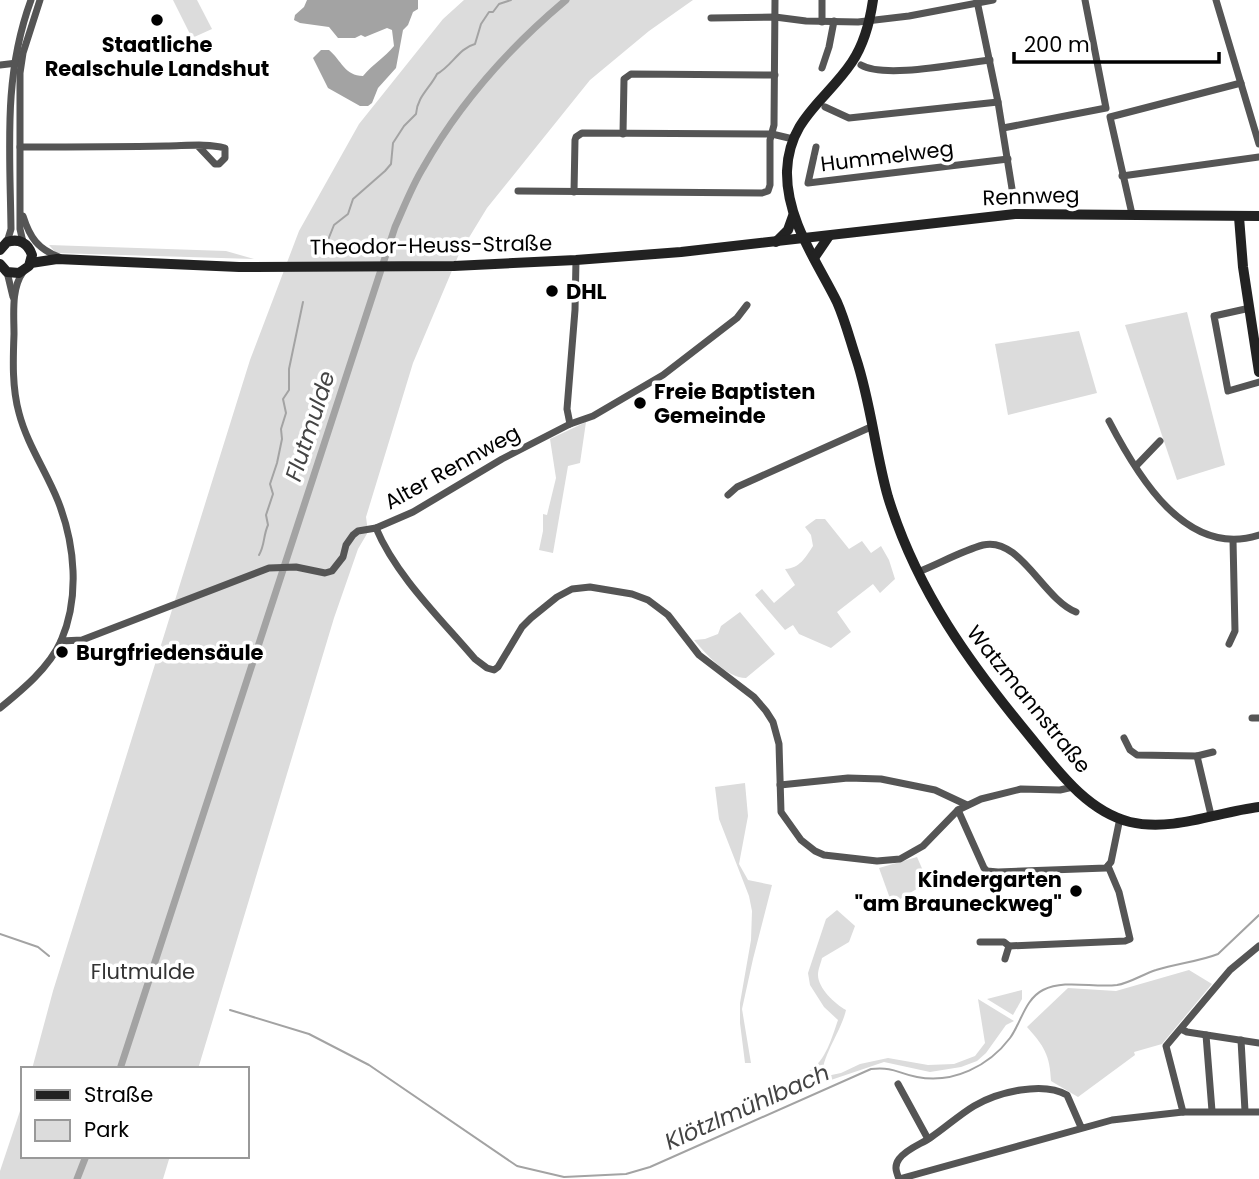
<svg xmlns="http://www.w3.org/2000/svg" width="1259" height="1179" viewBox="0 0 1259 1179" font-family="Poppins,sans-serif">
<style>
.green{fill:#dcdcdc}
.water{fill:#a3a3a3}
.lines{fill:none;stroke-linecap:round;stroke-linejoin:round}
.stream{stroke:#a3a3a3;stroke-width:2}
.canal{stroke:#a3a3a3;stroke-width:7}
.street{stroke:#555;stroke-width:7}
.secondary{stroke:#222;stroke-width:10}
.poi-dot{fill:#000;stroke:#fff;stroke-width:2.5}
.labels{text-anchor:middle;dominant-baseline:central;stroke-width:7;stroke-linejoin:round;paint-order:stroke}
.poi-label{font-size:21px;font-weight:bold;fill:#000;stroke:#fff;text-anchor:start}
.street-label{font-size:21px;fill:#000;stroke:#fff}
.park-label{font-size:21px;fill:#333;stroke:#fff}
.water-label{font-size:23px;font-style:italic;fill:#444;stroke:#fff}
</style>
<rect width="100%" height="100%" fill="#fff"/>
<!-- green -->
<g class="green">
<polygon points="173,0 197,0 212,29 192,38"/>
<polygon points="464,0 693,0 649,31 590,80 487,208 459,254 413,363 366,517 368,532 358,549 334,618 198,1069 32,1069 53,991 250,360 299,231 359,124 443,19"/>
<polygon points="49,245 226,251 254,259 56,253"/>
<polygon points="1187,312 1225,465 1177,480 1125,325"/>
<polygon points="1079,331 1097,393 1008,415 995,344"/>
<polygon points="586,422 580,463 568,466 553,553 539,550 543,531 543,514 547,515 556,478 550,439"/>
<path d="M816 519H825L849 549 862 541 871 553 881 546 889 560 895 579 880 593 873 584 837 612 851 632 831 648 799 634 793 625 785 630 755 595 762 589 774 603 795 585 785 569C800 568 805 558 813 546L811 535 805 527Z"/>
<path d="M740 612 775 654 746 678C727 678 706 654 694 640L705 639 718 634 721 626Z"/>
<polygon points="745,783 748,816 739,864 748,880 772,885 753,959 742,1009 751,1063 745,1063 740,1023 740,1003 751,940 752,911 749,896 719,819 715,787"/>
<polygon points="917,857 928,882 892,904 879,868"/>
<path d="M837 910 855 926 849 942 822 958C821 963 818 969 818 975 818 988 835 1004 846 1010 841 1032 822 1055 822 1077L841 1073 860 1064 888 1058 928 1065 954 1064 975 1056 985 1043 978 999 1014 1021 1006 1025 986 1053 977 1061 961 1067 930 1072 884 1062 825 1082 809 1071C826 1061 832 1037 838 1020L824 1007 810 985 808 973 826 919Z"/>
<path d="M1189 970 1212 984 1162 1044 1134 1052 1135 1055 1078 1097 1051 1081C1050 1055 1044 1046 1027 1027L1068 988 1116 991Z"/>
<polygon points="1022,990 1022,999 1013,1015 987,999"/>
<polygon points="23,1102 23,1156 170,1156 163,1179 0,1179 0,1171"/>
</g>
<!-- water -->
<path class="water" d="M307 0H418V9L413 12 408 25 403 30 396 68 378 88 372 103 368 106H360L328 88 313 58 321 50H329C341 60 345 76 363 76 373 64 385 57 394 46L392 30 387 28 365 37 361 35 355 38H338L329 27 300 23 294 20 295 15 304 7Z"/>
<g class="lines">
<!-- stream -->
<g class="stream">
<path d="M320 246 328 240 334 225 348 214 353 199 385 171 391 164 393 143 404 126 416 114C417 97 430 88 437 74 452 66 459 48 475 44L481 24 489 12H493L499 4 511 0"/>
<path d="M259 555C265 545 263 536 268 525L266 515 273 494 270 484 277 463 282 439 281 429 286 413 283 399 289 390V369L303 302"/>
<polyline points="0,934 38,947 49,956"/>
<path d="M230 1010 309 1034 369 1065 517 1166 564 1177 626 1174 650 1167 871 1069C896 1067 896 1073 917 1077 953 1084 989 1066 1010 1038 1021 1023 1025 999 1043 990 1065 979 1093 988 1117 985 1130 983 1143 974 1156 970 1177 963 1198 962 1218 954L1259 915"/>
</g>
<!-- canal -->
<g class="canal">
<path d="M120 1069 395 227C404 207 412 186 423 168 459 104 510 47 566 0"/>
<polyline points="77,1179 86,1156"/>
</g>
<!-- street -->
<g class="street">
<polyline points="822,0 822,22"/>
<polyline points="1216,0 1259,144"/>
<polyline points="977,1 998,102 1014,201"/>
<polyline points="711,18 775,17 806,21 858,22 909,16 993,0"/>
<polyline points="0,65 17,63"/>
<path d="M861 65C885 79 960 63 990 60"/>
<polyline points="822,68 829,47 834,21"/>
<polyline points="825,107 849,118 998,102"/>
<polyline points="1003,128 1106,108 1085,0"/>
<polyline points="623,134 624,79 631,74 775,75"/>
<path d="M20 147C69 147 117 147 166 146 184 146 207 143 225 148V158L219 164H215L198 146"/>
<polyline points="816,147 808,183 1008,159"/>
<polyline points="1122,176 1259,157"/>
<polyline points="518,191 762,193 768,191 770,185 770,140 774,125 775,0"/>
<polyline points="574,192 575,140 576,137 582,133 772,134 793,139"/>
<polyline points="1132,214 1110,117 1241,83"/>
<path d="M23 216C30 238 38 249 59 257"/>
<path d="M7 242 11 229C10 149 3 76 31 0"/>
<polyline points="23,242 20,229 20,73 23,53 40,0"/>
<polyline points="7,272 13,297"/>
<polyline points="1250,308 1214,316 1228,391 1259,382"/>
<path d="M1109 421C1137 475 1186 559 1259 535"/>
<polyline points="570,424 567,409 575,310 576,260"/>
<polyline points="1136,466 1160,441"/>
<polyline points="728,495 737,487 873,426"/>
<path d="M376 528C396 576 442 620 475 659L487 668 494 670 498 667 522 627 531 618 557 597 572 589 590 587 632 594 648 600 668 615 699 655 754 697 766 711 773 722 779 744 781 812 801 840 815 851 824 855 877 861 900 859 923 846 958 810 981 799 1021 789 1060 790 1073 787"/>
<path d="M918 572C939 564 961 551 983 545 1020 536 1043 599 1076 612"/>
<polyline points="61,641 82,640 269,568 296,567 325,573 332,571 343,557 346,545 353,535 358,531 376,528 413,512 502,459 570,424 593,416 663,375 737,318 747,305"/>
<polyline points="1229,644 1235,631 1233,540"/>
<path d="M0 708C22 690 49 668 61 641 80 597 75 544 58 501 46 471 27 444 19 413 12 388 13 360 14 334 14 314 11 289 23 272"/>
<polyline points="1252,718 1259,718"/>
<polyline points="1124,738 1130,750 1137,755 1197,756 1213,752"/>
<polyline points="1197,756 1211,815"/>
<polyline points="780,785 848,778 881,779 935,790 967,805"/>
<polyline points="958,810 984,868 987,871 998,872 1106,868 1111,862 1120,818"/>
<polyline points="980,942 1004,942 1009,946 1005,959"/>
<polyline points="1009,946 1125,941 1130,939 1119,892 1108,866"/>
<polyline points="1181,1029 1187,1032 1259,1043"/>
<polyline points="1206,1035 1212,1111"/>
<polyline points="1241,1040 1245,1111"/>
<polyline points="898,1084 928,1139"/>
<polyline points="1183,1112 1166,1046 1230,970 1259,946"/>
<path d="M1081 1127 1067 1095C1043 1081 998 1092 974 1106 959 1115 945 1128 930 1138 921 1144 906 1149 899 1159 894 1166 896 1171 899 1179L1112 1120 1183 1112H1259"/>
</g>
<!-- secondary -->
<g class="secondary">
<path d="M873 0C870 21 864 44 852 62 826 101 789 118 787 171 786 219 816 260 837 302 845 320 850 340 856 358 871 403 875 451 888 497 917 591 970 664 1032 739 1058 771 1087 811 1130 822 1173 832 1217 812 1259 807"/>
<polyline points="1239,217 1243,267 1259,372"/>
<polyline points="776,242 788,230 793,216"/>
<path d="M0 250 7 242C19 238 28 243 32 255L29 266 19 273 7 272 0 264"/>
<polyline points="814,258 829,236"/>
<polyline points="31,263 57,259 239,267 454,266 576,260 681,252 1015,214 1259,216"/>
</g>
</g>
<!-- markers -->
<g class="poi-dot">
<circle cx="157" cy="20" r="7"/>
<circle cx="552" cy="291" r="7"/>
<circle cx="640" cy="403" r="7"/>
<circle cx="62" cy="652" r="7"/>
<circle cx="1076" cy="891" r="7"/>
</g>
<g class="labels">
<!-- poi labels -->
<g class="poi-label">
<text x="157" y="44" text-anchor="middle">Staatliche<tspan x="157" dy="24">Realschule Landshut</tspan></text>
<text x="566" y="291">DHL</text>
<text x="654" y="391">Freie Baptisten<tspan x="654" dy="24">Gemeinde</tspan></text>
<text x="76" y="652">Burgfriedensäule</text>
<text x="1062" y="879" text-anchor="end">Kindergarten<tspan x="1062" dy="24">"am Brauneckweg"</tspan></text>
</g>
<!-- street labels -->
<g class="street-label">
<text transform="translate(887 156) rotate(-7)">Hummelweg</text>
<text transform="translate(1031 196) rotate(-2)">Rennweg</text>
<text transform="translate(431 245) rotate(-1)">Theodor-Heuss-Straße</text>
<text transform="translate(452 467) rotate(-29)">Alter Rennweg</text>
<text transform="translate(1029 699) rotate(51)">Watzmannstraße</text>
</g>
<!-- park labels -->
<g class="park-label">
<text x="143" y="971">Flutmulde</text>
</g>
<!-- water labels -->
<g class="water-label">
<text transform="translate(310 426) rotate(-72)">Flutmulde</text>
<text transform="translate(747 1107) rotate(-24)">Klötzlmühlbach</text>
</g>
</g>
<!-- legend -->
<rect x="21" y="1067" width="228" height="91" fill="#ffffff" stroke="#999999" stroke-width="2"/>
<rect x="35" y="1090" width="35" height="10" fill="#222222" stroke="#999999" stroke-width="2"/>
<text x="84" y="1102" font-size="21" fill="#000000">Straße</text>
<rect x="35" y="1120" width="35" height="21" fill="#dcdcdc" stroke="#999999" stroke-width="2"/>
<text x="84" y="1137" font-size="21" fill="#000000">Park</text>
<!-- scale -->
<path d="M1014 52v10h205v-10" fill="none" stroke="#000000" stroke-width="3.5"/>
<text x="1024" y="52" font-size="21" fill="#000000" stroke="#ffffff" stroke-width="5" paint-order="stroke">200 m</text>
</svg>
